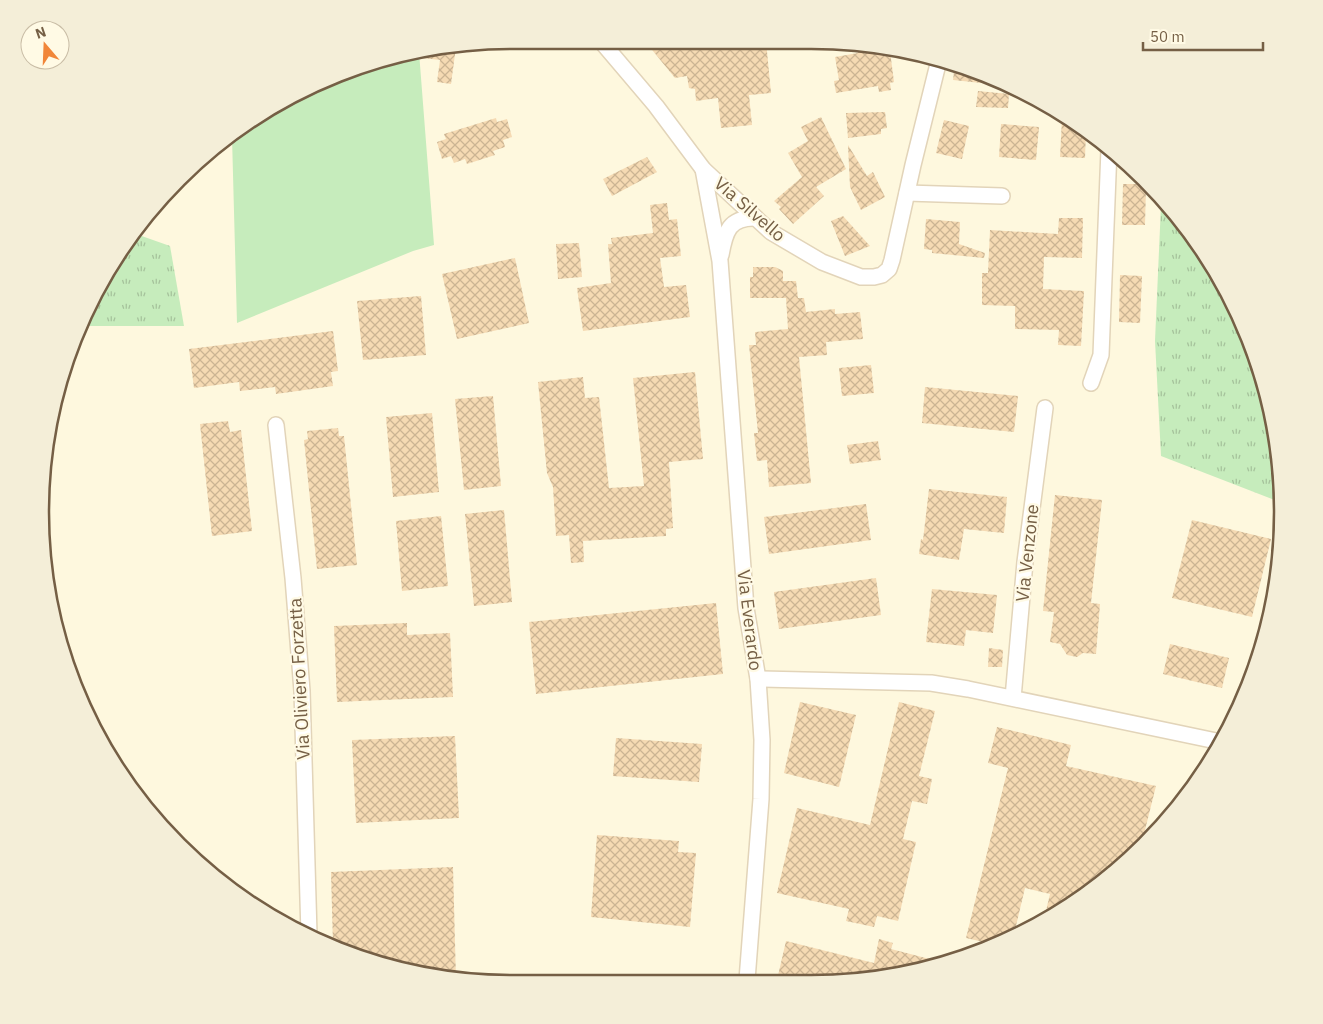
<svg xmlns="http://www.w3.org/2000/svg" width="1323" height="1024" viewBox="0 0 1323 1024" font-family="'IBM Plex Sans',sans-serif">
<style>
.grass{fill:url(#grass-tufts)}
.park{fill:#c6ecbc}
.building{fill:url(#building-cross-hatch)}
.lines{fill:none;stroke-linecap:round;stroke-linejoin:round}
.minor-casing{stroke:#e2d4b9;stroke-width:18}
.minor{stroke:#fff;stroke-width:15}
.labels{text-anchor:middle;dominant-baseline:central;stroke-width:4.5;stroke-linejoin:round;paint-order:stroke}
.street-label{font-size:18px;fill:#755f45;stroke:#fffae5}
.rim{fill:none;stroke:#755f45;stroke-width:2.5}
</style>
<defs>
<pattern id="grass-tufts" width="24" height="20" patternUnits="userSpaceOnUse" patternTransform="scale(1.25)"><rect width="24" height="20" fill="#c6ecbc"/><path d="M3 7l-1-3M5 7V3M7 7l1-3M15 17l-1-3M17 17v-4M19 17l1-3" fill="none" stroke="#a5c29b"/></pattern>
<pattern id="building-cross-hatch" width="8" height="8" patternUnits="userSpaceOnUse" patternTransform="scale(1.25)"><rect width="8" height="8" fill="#f5dab3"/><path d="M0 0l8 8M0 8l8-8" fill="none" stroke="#cbb493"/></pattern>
</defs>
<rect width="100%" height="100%" fill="#fef8de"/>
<!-- grass -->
<g class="grass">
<polygon points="1161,205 1204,250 1247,332 1269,405 1280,502 1161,456 1155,341"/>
<polygon points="136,234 170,246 184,326 82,326 103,276"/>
</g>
<!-- park -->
<polygon class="park" points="419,52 434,245 413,251 237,323 232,137 276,103 390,56"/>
<!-- building -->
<g class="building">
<polygon points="644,40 766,41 771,93 749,95 752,125 721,128 718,98 696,101 695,89 689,88 687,76 675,78"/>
<polygon points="857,44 890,51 894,82 890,83 891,90 879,92 878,86 836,93 834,81 839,80 835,57 858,53"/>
<polygon points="456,47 451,84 437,82 440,60 414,57 414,53"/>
<polygon points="955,63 962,65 1000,85 953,80"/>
<polygon points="978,91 1009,94 1008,108 976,107"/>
<polygon points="885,112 887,128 881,129 881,134 848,138 846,113"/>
<polygon points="821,117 846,169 816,187 824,196 793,224 779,209 781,207 774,201 802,177 788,153 808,141 801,127"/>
<polygon points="496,118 497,122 507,119 512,137 503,140 505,147 493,151 495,155 467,164 465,159 454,163 451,156 442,159 437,142 446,139 444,134"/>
<polygon points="1062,118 1086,131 1085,158 1060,157"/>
<polygon points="944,120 969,126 962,159 936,153"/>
<polygon points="1001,124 1039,127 1036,160 999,157"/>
<polygon points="848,145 867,176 873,172 885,197 861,210 850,187"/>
<polygon points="647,157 657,172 612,196 603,179"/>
<polygon points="1123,184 1142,184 1146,188 1145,225 1122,225"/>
<polygon points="667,203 669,220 677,219 681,256 660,258 664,287 686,285 690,317 583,331 577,288 611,283 608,244 612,244 611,238 653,233 650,205"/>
<polygon points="843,216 870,246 845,256 831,221"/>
<polygon points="1059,218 1083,218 1082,258 1044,257 1043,289 1084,291 1081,346 1058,345 1059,330 1015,329 1015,306 982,305 982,273 988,273 990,230 1058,234"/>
<polygon points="926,219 960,222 959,244 985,253 984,258 932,253 932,250 924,249"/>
<polygon points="579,243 582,277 558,279 556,244"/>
<polygon points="515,258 529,323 457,339 442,274"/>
<polygon points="753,267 775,267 783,271 783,281 796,281 798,298 804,298 806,312 835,309 835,314 860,312 863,339 826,342 827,355 799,357 811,483 769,487 767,460 757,461 754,433 758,433 749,345 756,345 755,332 788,329 786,298 750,298 750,277 753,277"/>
<polygon points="1120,275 1142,276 1140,323 1119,322"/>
<polygon points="421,296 426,355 363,360 357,301"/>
<polygon points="333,331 338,371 331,372 333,386 276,394 275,387 240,391 239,382 194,388 189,349"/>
<polygon points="871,365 874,393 842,396 839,368"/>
<polygon points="695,372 703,459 669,462 673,528 666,529 666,536 583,541 584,562 571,563 569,535 556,536 553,487 547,473 538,382 583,377 585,398 599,397 609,488 644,486 633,378"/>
<polygon points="925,387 1018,396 1014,432 922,423"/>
<polygon points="493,396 501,486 464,490 455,399"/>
<polygon points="432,413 439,492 393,497 386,417"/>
<polygon points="228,421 230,432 241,430 252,531 212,536 200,424"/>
<polygon points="338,428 339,436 344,436 357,565 317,569 304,440 308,439 307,431"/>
<polygon points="878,441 881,460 850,464 847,445"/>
<polygon points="929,489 1007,497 1004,533 964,529 959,560 919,554 921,539 923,540"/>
<polygon points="1055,495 1102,500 1091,603 1100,604 1096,654 1083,653 1077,657 1067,655 1060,644 1050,642 1054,612 1043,611"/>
<polygon points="866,504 871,540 769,554 764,517"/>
<polygon points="504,510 512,602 474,606 465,514"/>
<polygon points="441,516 448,586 402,591 396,521"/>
<polygon points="1192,520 1271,539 1252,617 1172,598"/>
<polygon points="876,578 881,615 779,629 774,592"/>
<polygon points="932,589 997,595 993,633 966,630 964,646 926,642"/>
<polygon points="716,603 723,674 536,694 529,622"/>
<polygon points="407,623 407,635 450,633 453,697 337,702 334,626"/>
<polygon points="1170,644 1229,658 1222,688 1163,674"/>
<polygon points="989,648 1003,650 1002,667 988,667"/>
<polygon points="800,702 856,715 839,787 784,773"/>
<polygon points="899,702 935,711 919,776 932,779 927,804 912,801 903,839 916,842 898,921 877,916 874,927 846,921 849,909 777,893 797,808 870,825"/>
<polygon points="997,727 1071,745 1066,766 1156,786 1140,850 1073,905 1044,919 1050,894 1025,888 1014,934 992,944 966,938 1008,768 988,763"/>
<polygon points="455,736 459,818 356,823 352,740"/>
<polygon points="616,738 702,744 699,782 613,776"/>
<polygon points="597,835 679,841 678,852 696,853 690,927 591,917"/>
<polygon points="453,867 456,980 360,959 333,946 331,872"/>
<polygon points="879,939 893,943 891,949 945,963 872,980 777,980 786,941 874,963"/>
</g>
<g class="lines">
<!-- minor casing -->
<g class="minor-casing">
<g id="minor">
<polyline points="600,40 656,106 703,169 771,232 822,262 861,277 874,277 882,275 889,269 892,260 913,165 939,60"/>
<polyline points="703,169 720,261 746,608 758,679 762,740 761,799 747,980"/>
<polyline points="907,193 1002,196"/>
<path d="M721 255C725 232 729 217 756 218"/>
<polyline points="1091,383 1101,355 1109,149"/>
<polyline points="276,425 293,578 302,691 309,934"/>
<polyline points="758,679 931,683 968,689 1221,742"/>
<polyline points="1013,698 1025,562 1045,408"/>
</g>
</g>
<!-- minor -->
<use href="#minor" class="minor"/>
</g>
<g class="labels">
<!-- street labels -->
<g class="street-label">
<text transform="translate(750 209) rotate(41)">Via Silvello</text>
<text transform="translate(1027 553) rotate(-84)">Via Venzone</text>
<text transform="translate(750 620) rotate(83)">Via Everardo</text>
<text transform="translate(299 679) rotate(-93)">Via Oliviero Forzetta</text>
</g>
</g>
<!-- crop -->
<path d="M0 0H1323V1024H0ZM512 49H811A463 463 0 0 1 1274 512V512A463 463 0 0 1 811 975H512A463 463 0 0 1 49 512V512A463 463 0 0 1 512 49Z" fill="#f4eed8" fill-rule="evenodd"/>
<path class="rim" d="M512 49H811A463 463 0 0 1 1274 512V512A463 463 0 0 1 811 975H512A463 463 0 0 1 49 512V512A463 463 0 0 1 512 49Z"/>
<!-- north arrow -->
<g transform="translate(45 45) rotate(341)"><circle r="24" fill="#fffae5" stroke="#c8bca5"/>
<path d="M0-4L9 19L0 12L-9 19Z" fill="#f18639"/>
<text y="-8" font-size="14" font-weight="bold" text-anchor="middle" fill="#755f45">N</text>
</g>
<!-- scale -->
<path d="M1143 42v8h120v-8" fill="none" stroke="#755f45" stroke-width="2.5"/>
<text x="1150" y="42" font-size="15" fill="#755f45" stroke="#fffae5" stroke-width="4" paint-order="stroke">50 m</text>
</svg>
